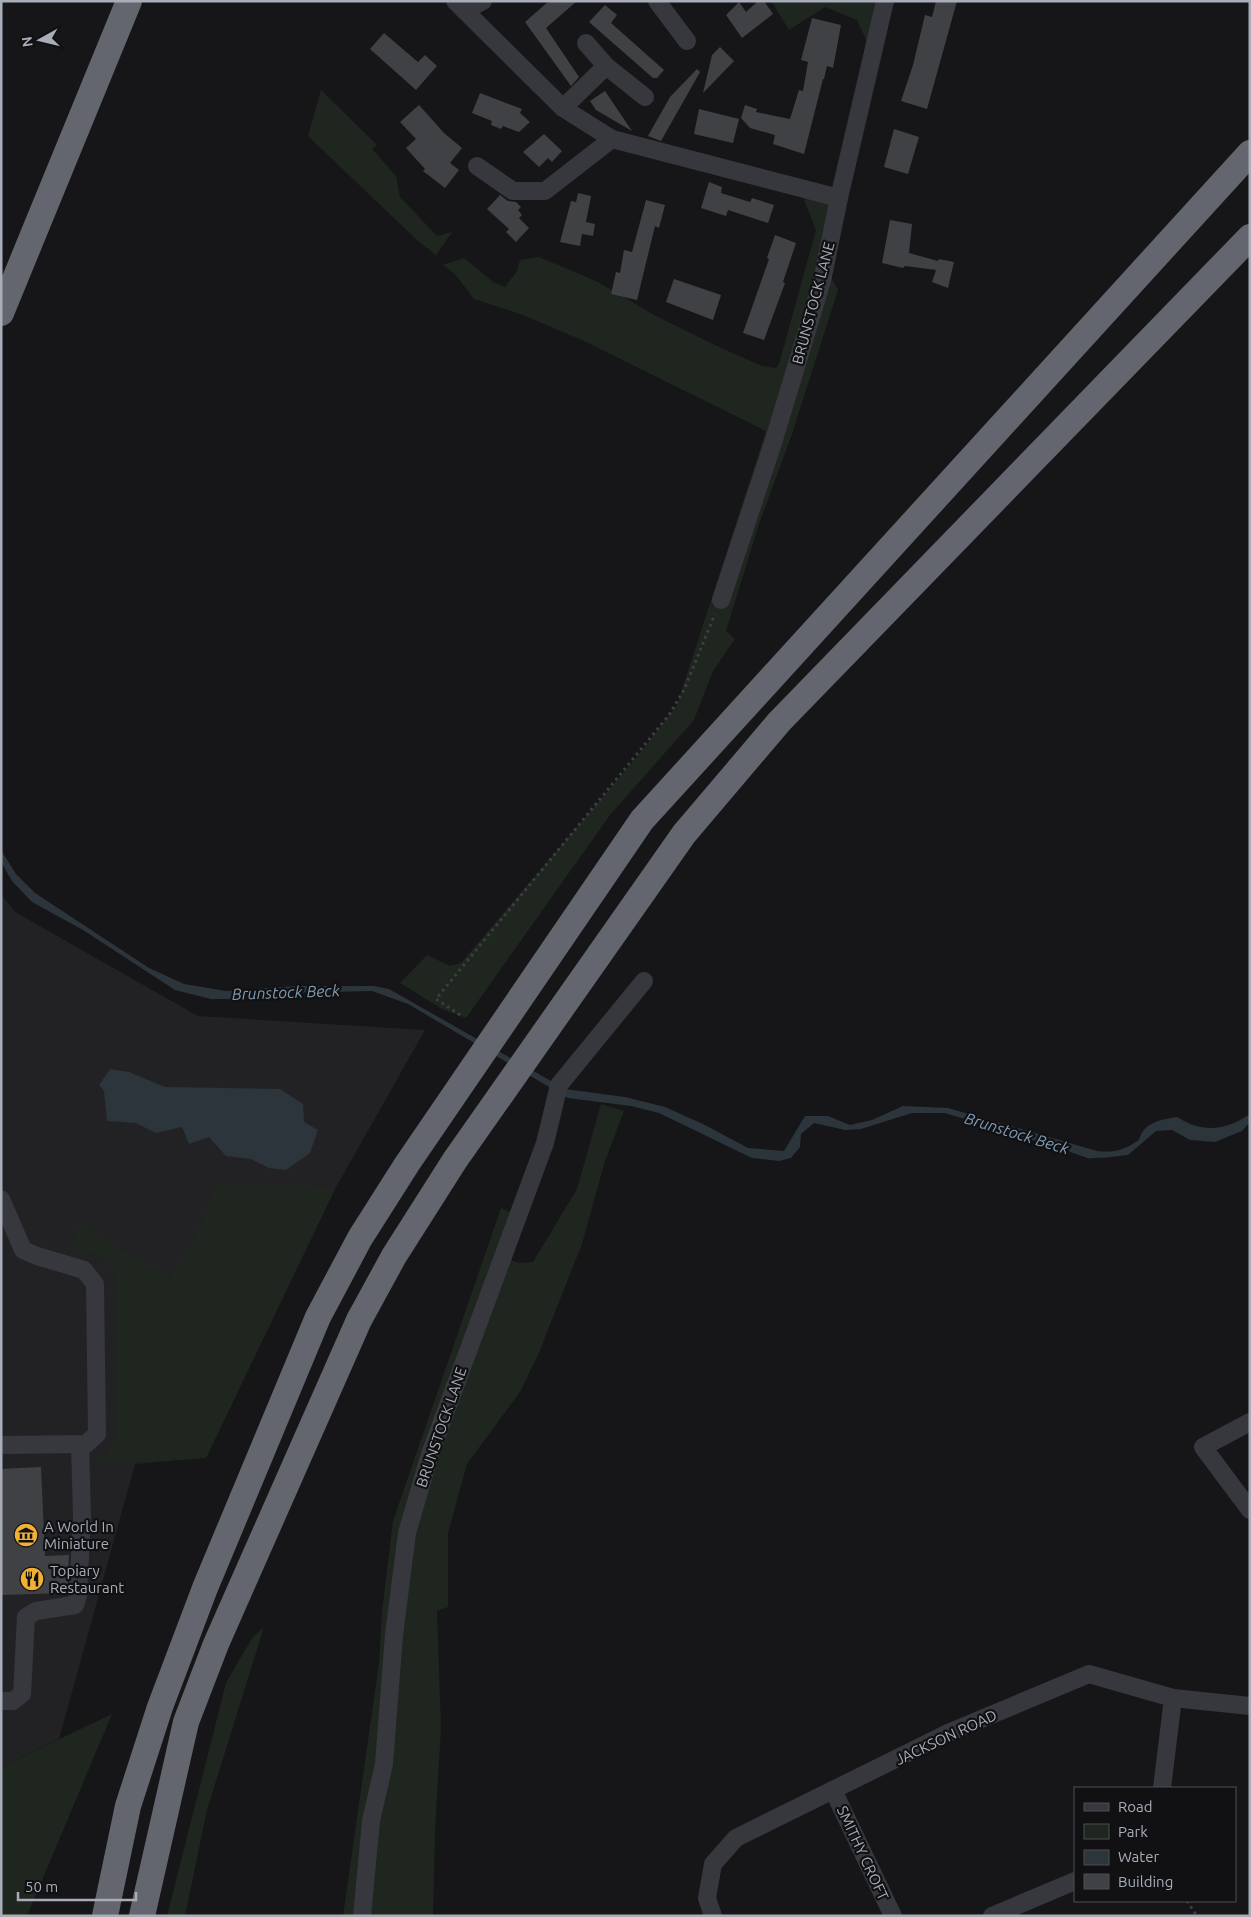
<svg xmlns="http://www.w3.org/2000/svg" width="1251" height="1917" viewBox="0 0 1251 1917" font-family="Ubuntu,sans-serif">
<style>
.built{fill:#222225}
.green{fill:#1e261f}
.water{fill:#2c353c}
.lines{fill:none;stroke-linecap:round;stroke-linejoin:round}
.stream{stroke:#2c353c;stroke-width:5}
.building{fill:#404145}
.path{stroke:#3d3f44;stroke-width:3;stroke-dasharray:2.5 4;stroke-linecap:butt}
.minor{stroke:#37383d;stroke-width:18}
.highway{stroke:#63666e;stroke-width:26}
.labels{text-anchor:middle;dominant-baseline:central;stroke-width:4.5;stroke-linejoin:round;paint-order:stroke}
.street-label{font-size:15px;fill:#a8adb8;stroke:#111113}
.poi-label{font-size:15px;fill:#a8adb8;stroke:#111113;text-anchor:start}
.water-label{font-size:16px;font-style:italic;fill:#7f9bb3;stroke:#111113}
</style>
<rect width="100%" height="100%" fill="#161618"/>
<!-- built -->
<polygon class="built" points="1,894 15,912 198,1016 425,1030 335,1189 206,1458 135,1464 59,1739 1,1767"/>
<!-- green -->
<g class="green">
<polygon points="771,1 891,1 867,42 857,20 825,7 789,30"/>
<polygon points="321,90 377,145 372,149 396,176 400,197 437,236 452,232 436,255 418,241 308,136"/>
<polygon points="806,198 829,203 831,277 838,290 792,434 759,524 726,631 735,639 713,671 694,720 610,815 466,1018 442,1009 400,983 427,955 450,966 461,963 636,758 677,705 766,431 582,340 520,314 474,299 455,274 443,265 464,258 493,282 505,287 517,271 520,260 539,257 596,281 656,316 719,347 762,366 776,368 779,364 816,230 804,200"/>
<polygon points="601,1104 624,1111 605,1161 582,1244 538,1355 520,1392 467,1464 448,1533 448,1607 437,1611 441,1727 435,1832 433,1916 343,1916 379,1663 382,1611 393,1521 501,1208 519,1216 500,1256 519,1263 533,1262 577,1189"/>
<path d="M216 1185H298L335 1189 206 1458 89 1465 104 1458 117 1434 116 1280C106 1256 97 1251 70 1250L79 1223 169 1279 192 1243Z"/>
<polygon points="264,1627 207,1810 185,1916 167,1916 226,1683 252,1638"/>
<polygon points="112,1714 27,1916 1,1916 1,1767"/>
</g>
<!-- water -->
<g class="water">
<path d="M1 850 16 874 35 893 149 968 184 984 226 991 298 986H374L389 989 565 1089 625 1097 665 1107 705 1125 748 1148 784 1151 805 1116H828L850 1125 872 1120 903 1106 948 1108 1097 1151C1115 1153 1124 1150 1139 1140 1144 1122 1160 1120 1177 1117 1202 1133 1225 1131 1250 1114V1122L1242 1131 1215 1142 1190 1140 1172 1130 1156 1131 1128 1155 1102 1158 1049 1145 945 1113H912L861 1129 845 1130 814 1123 801 1134 800 1147 791 1158 779 1161 752 1158 659 1113 631 1106 568 1098 408 1004 372 991 280 993 236 999H211L175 990 83 930 32 902 12 881 1 862Z"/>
<polygon points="110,1069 129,1072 165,1087 280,1089 303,1104 304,1122 318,1130 310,1153 286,1170 269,1168 251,1159 226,1156 209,1137 189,1144 182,1127 156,1133 136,1123 107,1121 104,1091 99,1085"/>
</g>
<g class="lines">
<!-- stream -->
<polyline class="stream" points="1072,1150 1089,1156 1100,1155"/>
</g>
<!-- building -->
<g class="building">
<polygon points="549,1 577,1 546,28 579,77 571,86 525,22"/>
<polygon points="758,1 764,1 773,14 742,38 726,15 739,2 746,12"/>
<polygon points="936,1 957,1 927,109 901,101 913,65 925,15 932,17"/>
<polygon points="605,5 617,15 611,23 664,70 657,78 653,78 589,22"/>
<polygon points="812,18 841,25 833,68 827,66 824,79 823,79 804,154 773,144 775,135 750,128 741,118 745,105 757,109 756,112 790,119 799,90 803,91 808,62 801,60"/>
<polygon points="384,33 418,62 425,55 437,66 416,90 370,49"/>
<polygon points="720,47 734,61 703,93 712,55"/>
<polygon points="697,69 700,72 661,141 648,136 670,97"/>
<polygon points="605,91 632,131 596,110 590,101"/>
<polygon points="480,93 522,109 520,113 530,122 519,132 503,126 501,129 491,125 492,121 472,113"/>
<polygon points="419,105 444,133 462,148 450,163 459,170 445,188 423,171 425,169 406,148 416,139 400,122"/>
<polygon points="699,109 739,119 733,143 694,134"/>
<polygon points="894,129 919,137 908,174 884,167"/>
<polygon points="544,134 562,151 552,162 548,158 539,167 523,152"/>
<polygon points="709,182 722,187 721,193 750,202 752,198 774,205 768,223 728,210 726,216 701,208"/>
<polygon points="578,193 591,196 586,222 595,224 593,236 582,234 580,246 560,242 571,201 576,202"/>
<polygon points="500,195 508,201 516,202 521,207 518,210 522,215 519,218 529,228 516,242 506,232 509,229 487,209"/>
<polygon points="646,200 665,205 659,228 655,226 637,300 611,294 616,272 620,273 624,250 632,252"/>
<polygon points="890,220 912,224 909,253 938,261 939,259 954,262 948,288 932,282 936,270 905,266 903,268 882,263"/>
<polygon points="775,235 796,243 783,282 785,283 764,340 743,333 769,259 767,258"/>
<polygon points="674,279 721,295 713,320 666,302"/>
<polygon points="41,1467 45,1556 69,1555 67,1593 1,1595 1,1469"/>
</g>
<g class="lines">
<!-- path -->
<g class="path">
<polyline points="460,1015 436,999 669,715 684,690 715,614"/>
<polyline points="1187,1901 1197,1916"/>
</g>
<!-- minor -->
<g class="minor">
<polyline points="455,1 563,108 612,139 839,198"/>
<polyline points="657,1 687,41"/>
<polyline points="465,11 483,1"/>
<polyline points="606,66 645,97"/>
<polyline points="563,108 606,66 586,43"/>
<polyline points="477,166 513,191 545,191 612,139"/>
<polyline points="721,600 773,443 822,281 839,198 885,1"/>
<polyline points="1,1199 23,1250 37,1256 84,1270 95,1284 97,1434 86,1444 1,1445"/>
<polyline points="1250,1422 1203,1447 1250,1510"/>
<polyline points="1,1701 13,1701 22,1694 26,1617 36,1611 75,1605 78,1595 82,1517 80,1444"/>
<polyline points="1162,1788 1173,1698"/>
<polyline points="833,1790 893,1916"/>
<polyline points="362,1916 371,1821 384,1764 394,1635 407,1533 430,1454 545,1143 559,1085 644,981"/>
<polyline points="713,1916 707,1898 713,1864 736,1838 948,1733 1089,1674 1173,1698 1250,1706"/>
<polyline points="992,1916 1075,1881"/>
</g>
<!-- highway -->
<g class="highway">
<polyline points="1,313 129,1"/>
<polyline points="105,1916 128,1806 160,1707 205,1588 318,1317 360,1238 407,1164 642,820 1250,153"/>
<polyline points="142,1916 186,1722 216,1644 359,1320 394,1256 455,1160 684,834 779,722 1250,237"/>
</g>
</g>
<!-- icons -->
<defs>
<g id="museum-disc" transform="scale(1.25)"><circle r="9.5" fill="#f2b134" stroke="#111113"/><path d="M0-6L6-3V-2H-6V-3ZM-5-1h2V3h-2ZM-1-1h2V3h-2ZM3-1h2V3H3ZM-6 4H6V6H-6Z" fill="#111"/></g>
<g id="restaurant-disc" transform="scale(1.25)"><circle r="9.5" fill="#f2b134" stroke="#111113"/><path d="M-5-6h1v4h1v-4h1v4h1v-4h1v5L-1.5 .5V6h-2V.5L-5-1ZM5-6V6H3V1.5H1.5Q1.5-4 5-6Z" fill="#111"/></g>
</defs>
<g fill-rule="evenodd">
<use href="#museum-disc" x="26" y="1535"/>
<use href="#restaurant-disc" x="32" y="1579"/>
</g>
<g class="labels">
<!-- street labels -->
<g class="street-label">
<text transform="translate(813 303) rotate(-75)">BRUNSTOCK LANE</text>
<text transform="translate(441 1427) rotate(-71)">BRUNSTOCK LANE</text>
<text transform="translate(946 1737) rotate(-25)">JACKSON ROAD</text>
<text transform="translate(863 1853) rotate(65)">SMITHY CROFT</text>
</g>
<!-- poi labels -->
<g class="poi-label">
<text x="44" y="1526">A World In<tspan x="44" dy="17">Miniature</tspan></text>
<text x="50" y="1570">Topiary<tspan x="50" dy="17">Restaurant</tspan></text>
</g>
<!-- water labels -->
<g class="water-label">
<text transform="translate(286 992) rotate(-2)">Brunstock Beck</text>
<text transform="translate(1017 1133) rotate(17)">Brunstock Beck</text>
</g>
</g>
<!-- border -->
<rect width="1251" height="1917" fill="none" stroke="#a8adb8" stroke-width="5"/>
<!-- legend -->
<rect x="1074" y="1787" width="162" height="115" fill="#111113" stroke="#4d4f55"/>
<rect x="1084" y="1803" width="25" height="8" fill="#37383d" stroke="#4d4f55"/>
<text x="1118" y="1812" font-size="15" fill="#a8adb8">Road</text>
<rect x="1084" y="1824" width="25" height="15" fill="#1e261f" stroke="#4d4f55"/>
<text x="1118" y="1837" font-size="15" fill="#a8adb8">Park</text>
<rect x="1084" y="1850" width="25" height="15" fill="#2c353c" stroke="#4d4f55"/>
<text x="1118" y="1862" font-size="15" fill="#a8adb8">Water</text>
<rect x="1084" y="1874" width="25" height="15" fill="#404145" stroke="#4d4f55"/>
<text x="1118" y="1887" font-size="15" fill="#a8adb8">Building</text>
<!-- north arrow -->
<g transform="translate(40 40) rotate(262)" stroke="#111113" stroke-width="4" paint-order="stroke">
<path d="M0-4L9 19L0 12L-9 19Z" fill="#a8adb8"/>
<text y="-8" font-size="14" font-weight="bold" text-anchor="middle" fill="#a8adb8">N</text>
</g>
<!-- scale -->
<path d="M18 1892v8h118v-8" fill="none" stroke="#a8adb8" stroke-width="2.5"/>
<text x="25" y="1892" font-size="15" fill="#a8adb8" stroke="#111113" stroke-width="4" paint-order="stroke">50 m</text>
</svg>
